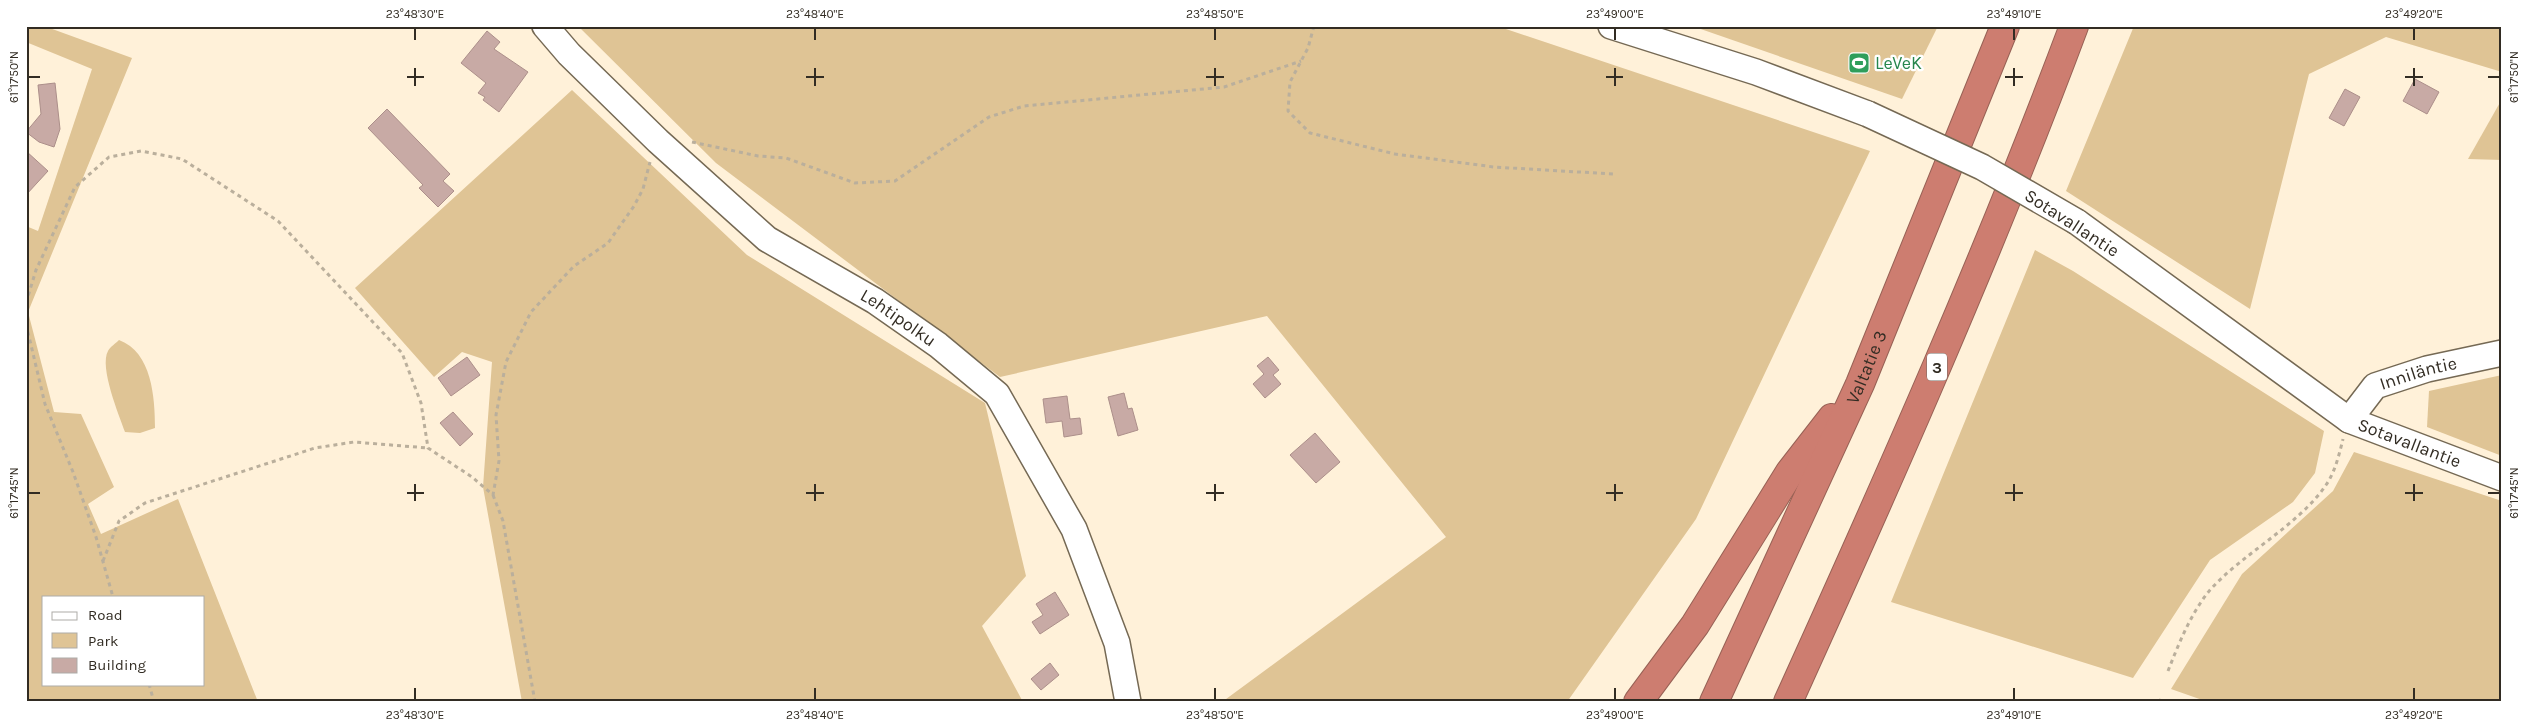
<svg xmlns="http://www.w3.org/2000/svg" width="2528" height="728" viewBox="0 0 2528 728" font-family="Karla,sans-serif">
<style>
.green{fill:#dfc495;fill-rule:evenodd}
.building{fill:#c8aaa5;stroke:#ac8f8a}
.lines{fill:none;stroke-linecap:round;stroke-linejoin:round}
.minor-casing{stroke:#756954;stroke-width:28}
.highway-casing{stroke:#976155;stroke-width:30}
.path{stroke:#baaf9c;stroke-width:3;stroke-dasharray:4 4;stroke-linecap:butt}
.minor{stroke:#fff;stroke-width:25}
.highway{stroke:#cd7d70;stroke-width:28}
.minor-bridge-casing{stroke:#756954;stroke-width:28;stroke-linecap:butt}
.minor-bridge{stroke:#fff;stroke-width:25}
.ticks{fill:none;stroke:#322c23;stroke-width:2}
.labels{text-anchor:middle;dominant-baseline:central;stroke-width:4.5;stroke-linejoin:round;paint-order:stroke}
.shield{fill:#fff;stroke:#706b65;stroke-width:1}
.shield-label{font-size:16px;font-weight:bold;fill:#322c23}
.leisure-label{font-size:18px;fill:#27864d;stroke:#fff;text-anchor:start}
.street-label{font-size:18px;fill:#322c23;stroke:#fff}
.neatline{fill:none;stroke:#322c23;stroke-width:2}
.ticks-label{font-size:12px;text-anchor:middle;fill:#322c23}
</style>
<rect width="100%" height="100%" fill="#fff1d9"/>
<!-- green -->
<g class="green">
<path d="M26 26H44L132 58 28 312 54 412 81 414 114 487 88 504 101 534 178 499 258 702H26V226L38 231 92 69 26 42ZM44 597H204V684H44Z"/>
<polygon points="578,26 1497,26 1870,151 1696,519 1567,702 1222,702 1446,537 1267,316 1000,377 716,163"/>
<polygon points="1692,26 1938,26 1902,99"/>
<polygon points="2134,26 2502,26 2502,72 2386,37 2309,74 2250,309 2066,191"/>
<polygon points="572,90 747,255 985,403 1026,576 982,626 1023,702 522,702 483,487 492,362 462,352 434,377 355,288"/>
<polygon points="2502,99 2502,160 2468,159"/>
<polygon points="2035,250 2073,271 2324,431 2315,473 2293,502 2210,560 2133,678 1891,602"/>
<path d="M119 340C152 352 155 398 155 428L140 433 125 432C119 415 99 367 108 351 110 347 116 343 119 340Z"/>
<polygon points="2502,375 2502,456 2427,427 2429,391"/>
<polygon points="2354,452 2502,501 2502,702 2208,702 2171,689 2242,574 2333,491"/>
</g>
<!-- building -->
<g class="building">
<polygon points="487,31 500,42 494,49 528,72 499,112 483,100 485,97 478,93 486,83 461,63"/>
<polygon points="2415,79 2439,92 2427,114 2403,101"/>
<polygon points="55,83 60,129 54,147 39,142 26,132 41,114 38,85"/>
<polygon points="2345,89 2360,97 2344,126 2329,118"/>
<polygon points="387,109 450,174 443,181 454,191 438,207 419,188 423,185 368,128"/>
<polygon points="26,151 48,171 26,195"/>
<polygon points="467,357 480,375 451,396 438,378"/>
<polygon points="1268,357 1279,370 1273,375 1281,384 1265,398 1253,384 1264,374 1257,366"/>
<polygon points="1124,393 1128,409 1132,408 1138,430 1118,436 1108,397"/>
<polygon points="1067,396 1070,419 1080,418 1082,434 1064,437 1062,421 1046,423 1043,399"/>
<polygon points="453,412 473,434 460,446 440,423"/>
<polygon points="1315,433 1340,462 1316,483 1290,455"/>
<polygon points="1055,592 1069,615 1040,634 1032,622 1043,615 1036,604"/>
<polygon points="1050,663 1059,675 1041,690 1031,679"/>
</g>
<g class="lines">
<!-- minor casing -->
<g class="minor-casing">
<g id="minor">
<path id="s1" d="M545 26 569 54 658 141 767 239 875 301 938 345 997 394 1074 529 1117 643 1128 702"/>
<polyline points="1611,26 1756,72 1868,114"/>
<path id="s2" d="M2077 222 2349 420 2502 478"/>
<path id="s3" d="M2349 420 2375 386 2427 369 2502 353"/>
</g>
</g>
<!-- highway casing -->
<g class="highway-casing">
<g id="highway">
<polyline points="1638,702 1695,625 1790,472 1832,418"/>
<path id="s4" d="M1714 702 1860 384 2005 26"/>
<path d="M1788 702C1889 479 1988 256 2074 26"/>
</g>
</g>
<!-- path -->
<g class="path">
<polyline points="1314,26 1308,48 1290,82 1288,111 1310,133 1395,154 1494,167 1613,174"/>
<polyline points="692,142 758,156 786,158 855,183 895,181 989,117 1024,106 1224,87 1301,61"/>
<polyline points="26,303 36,270 75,187 109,157 141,151 182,159 278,221 402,353 421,403 428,448 472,477 493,495 499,461 496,415 506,362 531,312 574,266 608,243 634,206 643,189 650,162"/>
<polyline points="26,324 45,404 73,472 96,537 113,597"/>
<polyline points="493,495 503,521 535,702"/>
<polyline points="103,561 119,521 145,503 315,448 354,442 428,448"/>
<path d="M2168 671C2179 643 2191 613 2210 590 2242 554 2299 525 2326 485 2335 472 2339 455 2343 439"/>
<polyline points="149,684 154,702"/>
<polyline points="2159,700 2166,702"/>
</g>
<!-- minor -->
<use href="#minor" class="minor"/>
<!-- highway -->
<use href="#highway" class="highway"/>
<!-- minor-bridge casing -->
<g class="minor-bridge-casing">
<polyline id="minor-bridge" points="1868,114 1982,167 2077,222"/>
</g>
<!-- minor-bridge -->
<use href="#minor-bridge" class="minor-bridge"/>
</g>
<!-- ticks -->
<path class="ticks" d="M415 28V40M815 28V40M1215 28V40M1615 28V40M2014 28V40M2414 28V40M415 68V86M815 68V86M1215 68V86M1615 68V86M2014 68V86M2414 68V86M28 77H40M407 77H424M806 77H824M1206 77H1224M1606 77H1623M2005 77H2023M2405 77H2423M2488 77H2500M415 484V501M815 484V501M1215 484V501M1615 484V501M2014 484V501M2414 484V501M28 493H40M407 493H424M806 493H824M1206 493H1224M1606 493H1623M2005 493H2023M2405 493H2423M2488 493H2500M415 688V700M815 688V700M1215 688V700M1615 688V700M2014 688V700M2414 688V700"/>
<!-- icons -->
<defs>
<g id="stadium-square" transform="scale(1.125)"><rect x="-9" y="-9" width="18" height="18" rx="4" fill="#2e9e5b" stroke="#fff"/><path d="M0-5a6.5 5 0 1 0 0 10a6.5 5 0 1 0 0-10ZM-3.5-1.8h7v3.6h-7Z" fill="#fff"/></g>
</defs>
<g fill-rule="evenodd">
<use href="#stadium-square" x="1859" y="63"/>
</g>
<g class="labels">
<!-- shield labels -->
<rect class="shield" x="1927" y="353.5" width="20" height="27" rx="4"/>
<g class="shield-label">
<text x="1937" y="367">3</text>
</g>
<!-- leisure labels -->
<g class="leisure-label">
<text x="1875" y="63">LeVeK</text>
</g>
<!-- street labels -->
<g class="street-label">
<text transform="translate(2072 223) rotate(33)">Sotavallantie</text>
<text stroke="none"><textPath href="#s1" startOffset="461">Lehtipolku</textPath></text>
<text stroke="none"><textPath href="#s4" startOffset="368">Valtatie 3</textPath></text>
<text stroke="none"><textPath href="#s3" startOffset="88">Inniläntie</textPath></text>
<text stroke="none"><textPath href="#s2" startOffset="401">Sotavallantie</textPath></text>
</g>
</g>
<!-- border -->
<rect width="2528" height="728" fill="none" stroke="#ffffff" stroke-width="55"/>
<!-- legend -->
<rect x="42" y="596" width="162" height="90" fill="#ffffff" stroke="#adaba7"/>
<rect x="52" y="612" width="25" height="8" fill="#ffffff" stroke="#adaba7"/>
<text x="88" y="620" font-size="15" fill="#322c23">Road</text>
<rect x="52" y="633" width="25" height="15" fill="#dfc495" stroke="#adaba7"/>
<text x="88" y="646" font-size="15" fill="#322c23">Park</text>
<rect x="52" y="658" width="25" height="15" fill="#c8aaa5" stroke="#adaba7"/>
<text x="88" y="670" font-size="15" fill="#322c23">Building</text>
<rect x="28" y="28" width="2472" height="672" class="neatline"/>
<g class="ticks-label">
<text x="415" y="18">23°48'30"E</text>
<text x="815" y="18">23°48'40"E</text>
<text x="1215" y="18">23°48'50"E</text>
<text x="1615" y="18">23°49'00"E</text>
<text x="2014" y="18">23°49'10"E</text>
<text x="2414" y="18">23°49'20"E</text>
<text transform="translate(14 77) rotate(-90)" y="4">61°17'50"N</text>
<text transform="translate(2514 77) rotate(-90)" y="4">61°17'50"N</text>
<text transform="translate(14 493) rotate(-90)" y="4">61°17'45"N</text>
<text transform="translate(2514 493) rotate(-90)" y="4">61°17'45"N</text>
<text x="415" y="719">23°48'30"E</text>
<text x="815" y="719">23°48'40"E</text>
<text x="1215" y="719">23°48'50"E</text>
<text x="1615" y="719">23°49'00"E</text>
<text x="2014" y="719">23°49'10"E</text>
<text x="2414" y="719">23°49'20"E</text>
</g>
</svg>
